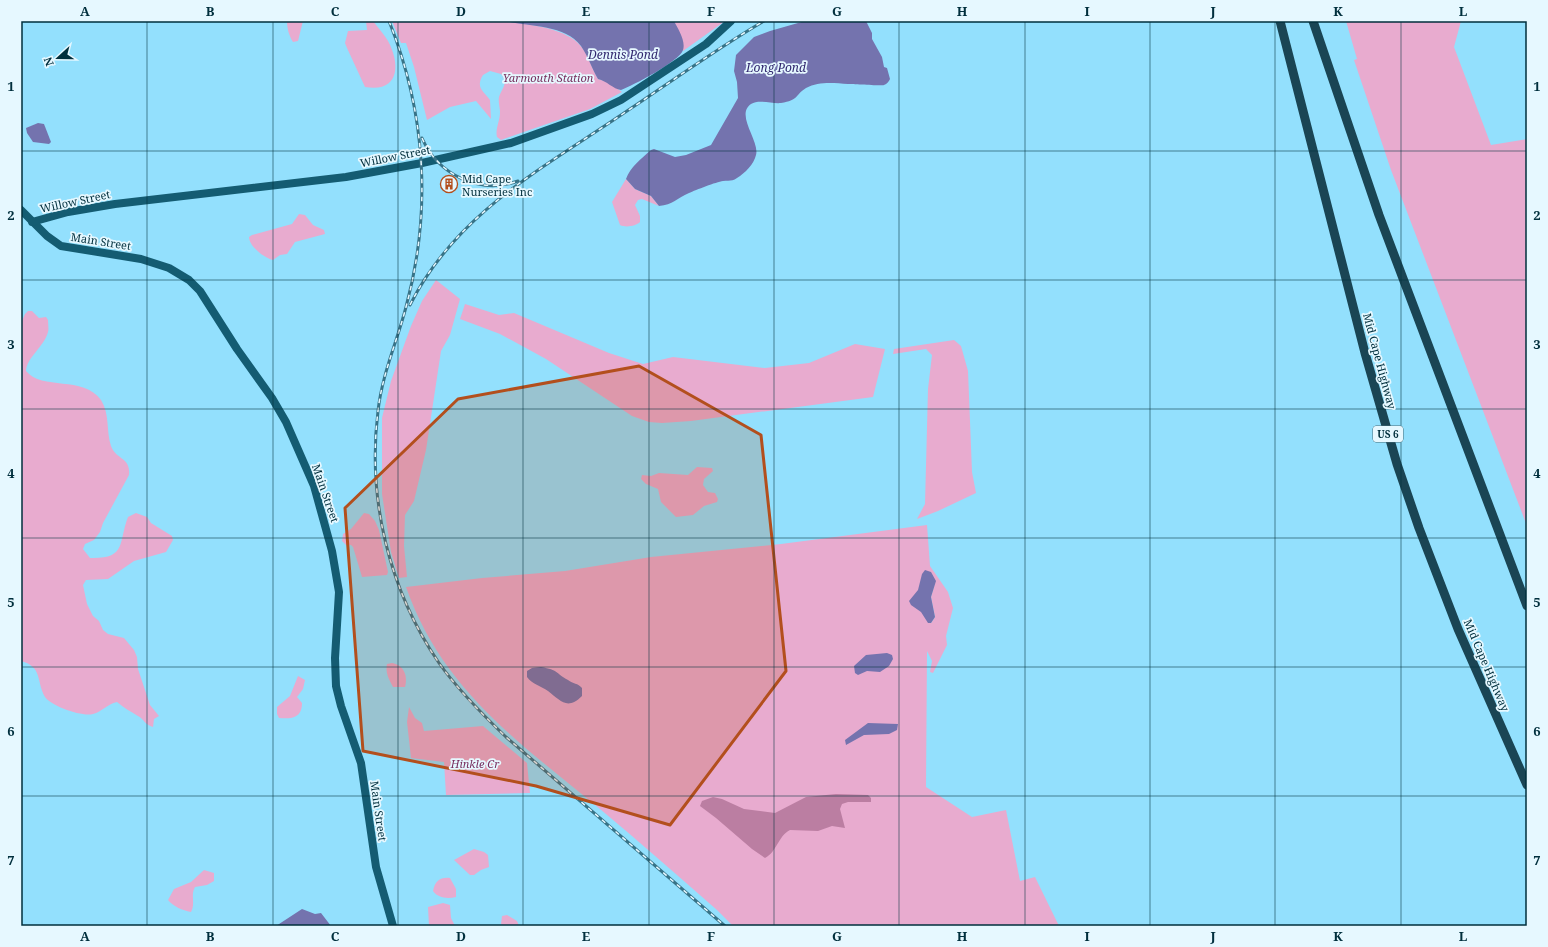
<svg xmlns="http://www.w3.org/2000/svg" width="1548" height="947" viewBox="0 0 1548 947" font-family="'Noto Serif',serif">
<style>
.green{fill:#e8abcf;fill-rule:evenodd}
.forest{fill:#bb7ea2}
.water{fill:#7473ae}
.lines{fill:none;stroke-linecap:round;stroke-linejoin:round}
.major{stroke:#145c72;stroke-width:8}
.highway{stroke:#1a4554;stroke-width:9}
.rail-casing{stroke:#387387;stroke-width:3}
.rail{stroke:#e6f8ff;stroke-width:1.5;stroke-dasharray:4.5;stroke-linecap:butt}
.marked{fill:#b34f1d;fill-opacity:0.2;stroke:#b34f1d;stroke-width:3;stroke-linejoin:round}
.grid{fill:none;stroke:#002f3d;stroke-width:1;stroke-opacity:0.55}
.labels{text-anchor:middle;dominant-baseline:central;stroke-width:3.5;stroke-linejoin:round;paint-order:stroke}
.shield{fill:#e6f8ff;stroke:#456b77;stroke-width:1}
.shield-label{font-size:10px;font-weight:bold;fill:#002f3d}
.park-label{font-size:11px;font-style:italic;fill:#782e5e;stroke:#e6f8ff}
.street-label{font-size:11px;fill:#002f3d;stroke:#e6f8ff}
.poi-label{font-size:11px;fill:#002f3d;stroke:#e6f8ff;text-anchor:start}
.water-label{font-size:12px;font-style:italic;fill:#30276e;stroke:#e6f8ff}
.neatline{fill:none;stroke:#002f3d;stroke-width:1.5}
.grid-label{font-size:13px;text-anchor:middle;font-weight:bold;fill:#002f3d}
</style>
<rect width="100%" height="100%" fill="#93e0fd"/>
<!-- green -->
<g class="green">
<path d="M287 21H303L298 41 293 42C289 36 287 28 287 21Z"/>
<path d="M366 21H373C378 28 384 34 388 41 401 65 399 93 365 87L347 48 345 43 348 31 367 30Z"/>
<path d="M392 21C436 21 549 13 579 44 588 53 592 69 598 79L608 82 622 92 590 109 501 140 497 137C495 129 500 121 500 112 500 108 498 101 499 97 502 88 509 83 501 74L490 71 483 75C475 88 484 91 490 100L491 119 476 101 450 107 427 120 414 67 406 43H401Z"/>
<polygon points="674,21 725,21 683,51 683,42"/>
<polygon points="1346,21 1461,21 1454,47 1491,145 1527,139 1527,526 1391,170 1354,60 1357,59"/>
<path d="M626 179 635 189 651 196 659 206 642 199 638 200 635 205 640 216V222C636 226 626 228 620 225L612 202Z"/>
<path d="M299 214 305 215 313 225 324 230 325 234 295 242 287 254 280 255 273 260C264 258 249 246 249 237L252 235 292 224Z"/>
<polygon points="436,280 460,299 450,335 441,351 426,450 414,501 405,515 404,546 407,577 399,578 391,552 382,494 382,418 391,381 411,326 422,301"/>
<polygon points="465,304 499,315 514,313 609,353 643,364 673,357 765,368 809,363 855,344 885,349 873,397 691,421 662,423 649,422 632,416 546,359 500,334 460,319"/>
<path d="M28 311H32L39 318 46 317 48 320C48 324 49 329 48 332 44 347 27 357 26 371 42 391 83 375 101 400 110 414 106 431 111 446 116 460 131 457 129 475L103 523 100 532 94 540 85 544 83 549 90 558C127 559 118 543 128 517L136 513 147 517 151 523 172 536 173 540 166 552 134 561 108 579 86 580 83 585 87 604 93 616 99 621 103 630 108 634 124 638 134 650 137 657 138 669 150 705 159 716 154 719 153 727C145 725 144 719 138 716 130 711 124 708 117 702 107 704 102 712 93 714 82 717 51 706 45 697 36 681 43 667 21 661V323L25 314Z"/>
<polygon points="954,340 961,346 968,371 972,472 976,493 938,511 917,519 925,504 928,389 932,355 926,349 893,354 894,349"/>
<polygon points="697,467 712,468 713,471 704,479 703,485 708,492 715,493 718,499 717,502 704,506 693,515 676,517 661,502 658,489 646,484 641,479 642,475 651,476 659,473 688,475"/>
<polygon points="364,513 369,514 375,521 379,530 388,572 387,575 362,577 353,547 351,545 346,545 342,541 343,534 351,529"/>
<path d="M927 525 930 566 948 592 953 608 946 636 947 645 933 673 930 672 932 661 927 651 926 787 972 817 1006 810 1020 881 1035 877 1059 926H733L717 910C678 876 640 842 600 809 520 743 442 690 406 587L482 578 565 571 651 557 781 544ZM930 572 935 583 931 597 935 617 931 623Z"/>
<path d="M392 663C404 665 408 676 405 687H393C389 680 385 672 387 664Z"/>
<path d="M298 676 305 680 303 689 297 697 302 703C302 718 292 719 279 718L277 714V707L290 696Z"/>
<polygon points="409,707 415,718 422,723 424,731 483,726 527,763 530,793 446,795 444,762 411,758 407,722"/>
<polygon points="474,849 484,852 488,855 489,867 481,870 474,875 470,875 454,860"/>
<path d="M204 870 214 873V881L207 885 195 887C190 895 196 903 191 912 182 910 174 907 168 900L174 889 191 882Z"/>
<path d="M450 878 456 889V897C447 899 438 898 433 891 435 881 440 877 450 878Z"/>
<polygon points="443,903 450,905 451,918 455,926 429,926 428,907"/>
<polygon points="507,915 517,921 519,926 504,926 501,924 502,916"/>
</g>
<!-- forest -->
<path class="forest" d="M836 794 868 795 871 798V802H848L842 804 840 809 845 828 832 826 818 831 790 830C778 836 777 852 765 858L752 849 716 818 700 806 702 801 713 797 722 799 744 809 775 813 806 797Z"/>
<!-- water -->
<g class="water">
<path d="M506 21H674C678 29 686 41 683 50 680 61 632 86 621 90 613 89 607 81 598 79 592 69 588 56 581 46 565 24 528 27 506 21Z"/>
<path d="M805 21H866L872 33V39L882 57 884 67 887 68 890 79C889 81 887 84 884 85 881 86 853 84 848 84 834 83 819 81 806 88 794 96 799 100 781 103 772 104 759 99 751 104 735 115 760 141 756 155 754 164 745 173 737 178 732 182 729 180 723 181 716 182 696 190 689 193 677 198 673 205 659 206L651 196 635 189 626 179C630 167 641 159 651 150L654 149 675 157 686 155 711 145 738 98 737 82 734 71 736 55 754 37 770 31Z"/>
<polygon points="38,123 44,124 51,142 49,144 33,142 27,133 26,128"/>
<polygon points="925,570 931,572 936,581 931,597 935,617 931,623 928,623 921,612 911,605 909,601 918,590 922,574"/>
<polygon points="887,653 892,655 893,659 889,666 880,672 867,671 858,675 855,673 854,666 866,655"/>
<path d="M541 667C559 670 555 673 568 680 573 684 578 683 582 688V696C567 711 560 700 548 691 541 686 532 684 527 677V671L532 668Z"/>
<polygon points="868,723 898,724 897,730 889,734 864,735 846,745 845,740"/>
<polygon points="302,909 315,914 321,913 331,926 276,926"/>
</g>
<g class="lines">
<!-- major -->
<g class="major">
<polyline points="21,210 47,236 61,246 141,259 169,268 189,280 200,291 237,349 272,398 286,422 314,486 332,551 339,592 335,658 336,686 341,706 361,763 376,867 393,926"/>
<polyline points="32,222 68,212 115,204 346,177 422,163 511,143 592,114 621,100 706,44 731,21"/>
</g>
<!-- highway -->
<g class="highway">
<polyline points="1280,21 1365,353 1397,464 1419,528 1458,629 1527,785"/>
<polyline points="1313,21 1379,215 1527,606"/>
</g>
<!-- rail casing -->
<g class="rail-casing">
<g id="rail">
<path d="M389 21C426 113 432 211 406 307 397 342 382 374 378 411 367 499 389 590 439 663 458 690 482 714 506 737L725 926"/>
<path d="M422 138C438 175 480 195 518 181"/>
<path d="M410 305C456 213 543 168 624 113 671 82 716 49 764 21"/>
</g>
</g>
<!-- rail -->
<use href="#rail" class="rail"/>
</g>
<!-- marked area -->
<path class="marked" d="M639 366 761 435 786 671 670 825 536 786 363 751 345 508 458 399Z"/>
<!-- grid -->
<path class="grid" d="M147 21V926M273 21V926M398 21V926M523 21V926M649 21V926M774 21V926M899 21V926M1025 21V926M1150 21V926M1275 21V926M1401 21V926M21 151H1527M21 280H1527M21 409H1527M21 538H1527M21 667H1527M21 796H1527"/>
<!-- icons -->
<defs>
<g id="building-ring" transform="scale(0.9)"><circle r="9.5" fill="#e6f8ff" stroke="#b34f1d" stroke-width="1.5"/><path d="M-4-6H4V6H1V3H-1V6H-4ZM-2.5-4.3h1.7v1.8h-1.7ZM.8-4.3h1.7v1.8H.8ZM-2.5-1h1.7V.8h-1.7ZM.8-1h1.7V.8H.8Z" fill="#b34f1d"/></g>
</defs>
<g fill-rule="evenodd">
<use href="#building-ring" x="449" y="184"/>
</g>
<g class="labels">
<!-- shield labels -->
<rect class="shield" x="1373" y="426" width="30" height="16" rx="3"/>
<g class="shield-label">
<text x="1388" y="434">US 6</text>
</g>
<!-- park labels -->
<g class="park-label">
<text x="548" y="77">Yarmouth Station</text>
<text x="475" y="763">Hinkle Cr</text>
</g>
<!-- street labels -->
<g class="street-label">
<text transform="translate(395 156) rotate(-11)">Willow Street</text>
<text transform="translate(75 201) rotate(-12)">Willow Street</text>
<text transform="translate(101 241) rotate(9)">Main Street</text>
<text transform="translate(1380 361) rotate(75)">Mid Cape Highway</text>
<text transform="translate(326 493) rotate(71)">Main Street</text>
<text transform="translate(1487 665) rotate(67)">Mid Cape Highway</text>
<text transform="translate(379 811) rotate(82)">Main Street</text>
</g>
<!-- poi labels -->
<g class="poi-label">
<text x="462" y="178">Mid Cape<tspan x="462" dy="13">Nurseries Inc</tspan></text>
</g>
<!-- water labels -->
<g class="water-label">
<text x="623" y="54">Dennis Pond</text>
<text x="776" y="67">Long Pond</text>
</g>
</g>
<!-- border -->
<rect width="1548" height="947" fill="none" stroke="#e6f8ff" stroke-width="44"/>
<!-- north arrow -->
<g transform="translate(58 58) rotate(249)" stroke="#e6f8ff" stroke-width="3" paint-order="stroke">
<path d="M0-3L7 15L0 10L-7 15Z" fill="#002f3d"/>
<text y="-6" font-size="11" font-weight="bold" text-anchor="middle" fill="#002f3d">N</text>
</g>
<rect x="22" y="22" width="1504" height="903" class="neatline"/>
<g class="grid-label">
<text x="85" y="16">A</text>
<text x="210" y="16">B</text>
<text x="335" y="16">C</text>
<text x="461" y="16">D</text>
<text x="586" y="16">E</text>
<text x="711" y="16">F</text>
<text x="837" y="16">G</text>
<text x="962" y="16">H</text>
<text x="1087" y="16">I</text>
<text x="1213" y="16">J</text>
<text x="1338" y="16">K</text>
<text x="1463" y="16">L</text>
<text x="11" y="91">1</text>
<text x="1537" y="91">1</text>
<text x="11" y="220">2</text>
<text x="1537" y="220">2</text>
<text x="11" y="349">3</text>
<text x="1537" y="349">3</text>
<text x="11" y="478">4</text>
<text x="1537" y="478">4</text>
<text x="11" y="607">5</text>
<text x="1537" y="607">5</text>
<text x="11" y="736">6</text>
<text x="1537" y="736">6</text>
<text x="11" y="865">7</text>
<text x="1537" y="865">7</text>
<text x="85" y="941">A</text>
<text x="210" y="941">B</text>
<text x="335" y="941">C</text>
<text x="461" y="941">D</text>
<text x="586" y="941">E</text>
<text x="711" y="941">F</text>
<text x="837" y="941">G</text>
<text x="962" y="941">H</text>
<text x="1087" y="941">I</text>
<text x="1213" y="941">J</text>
<text x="1338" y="941">K</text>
<text x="1463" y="941">L</text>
</g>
</svg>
